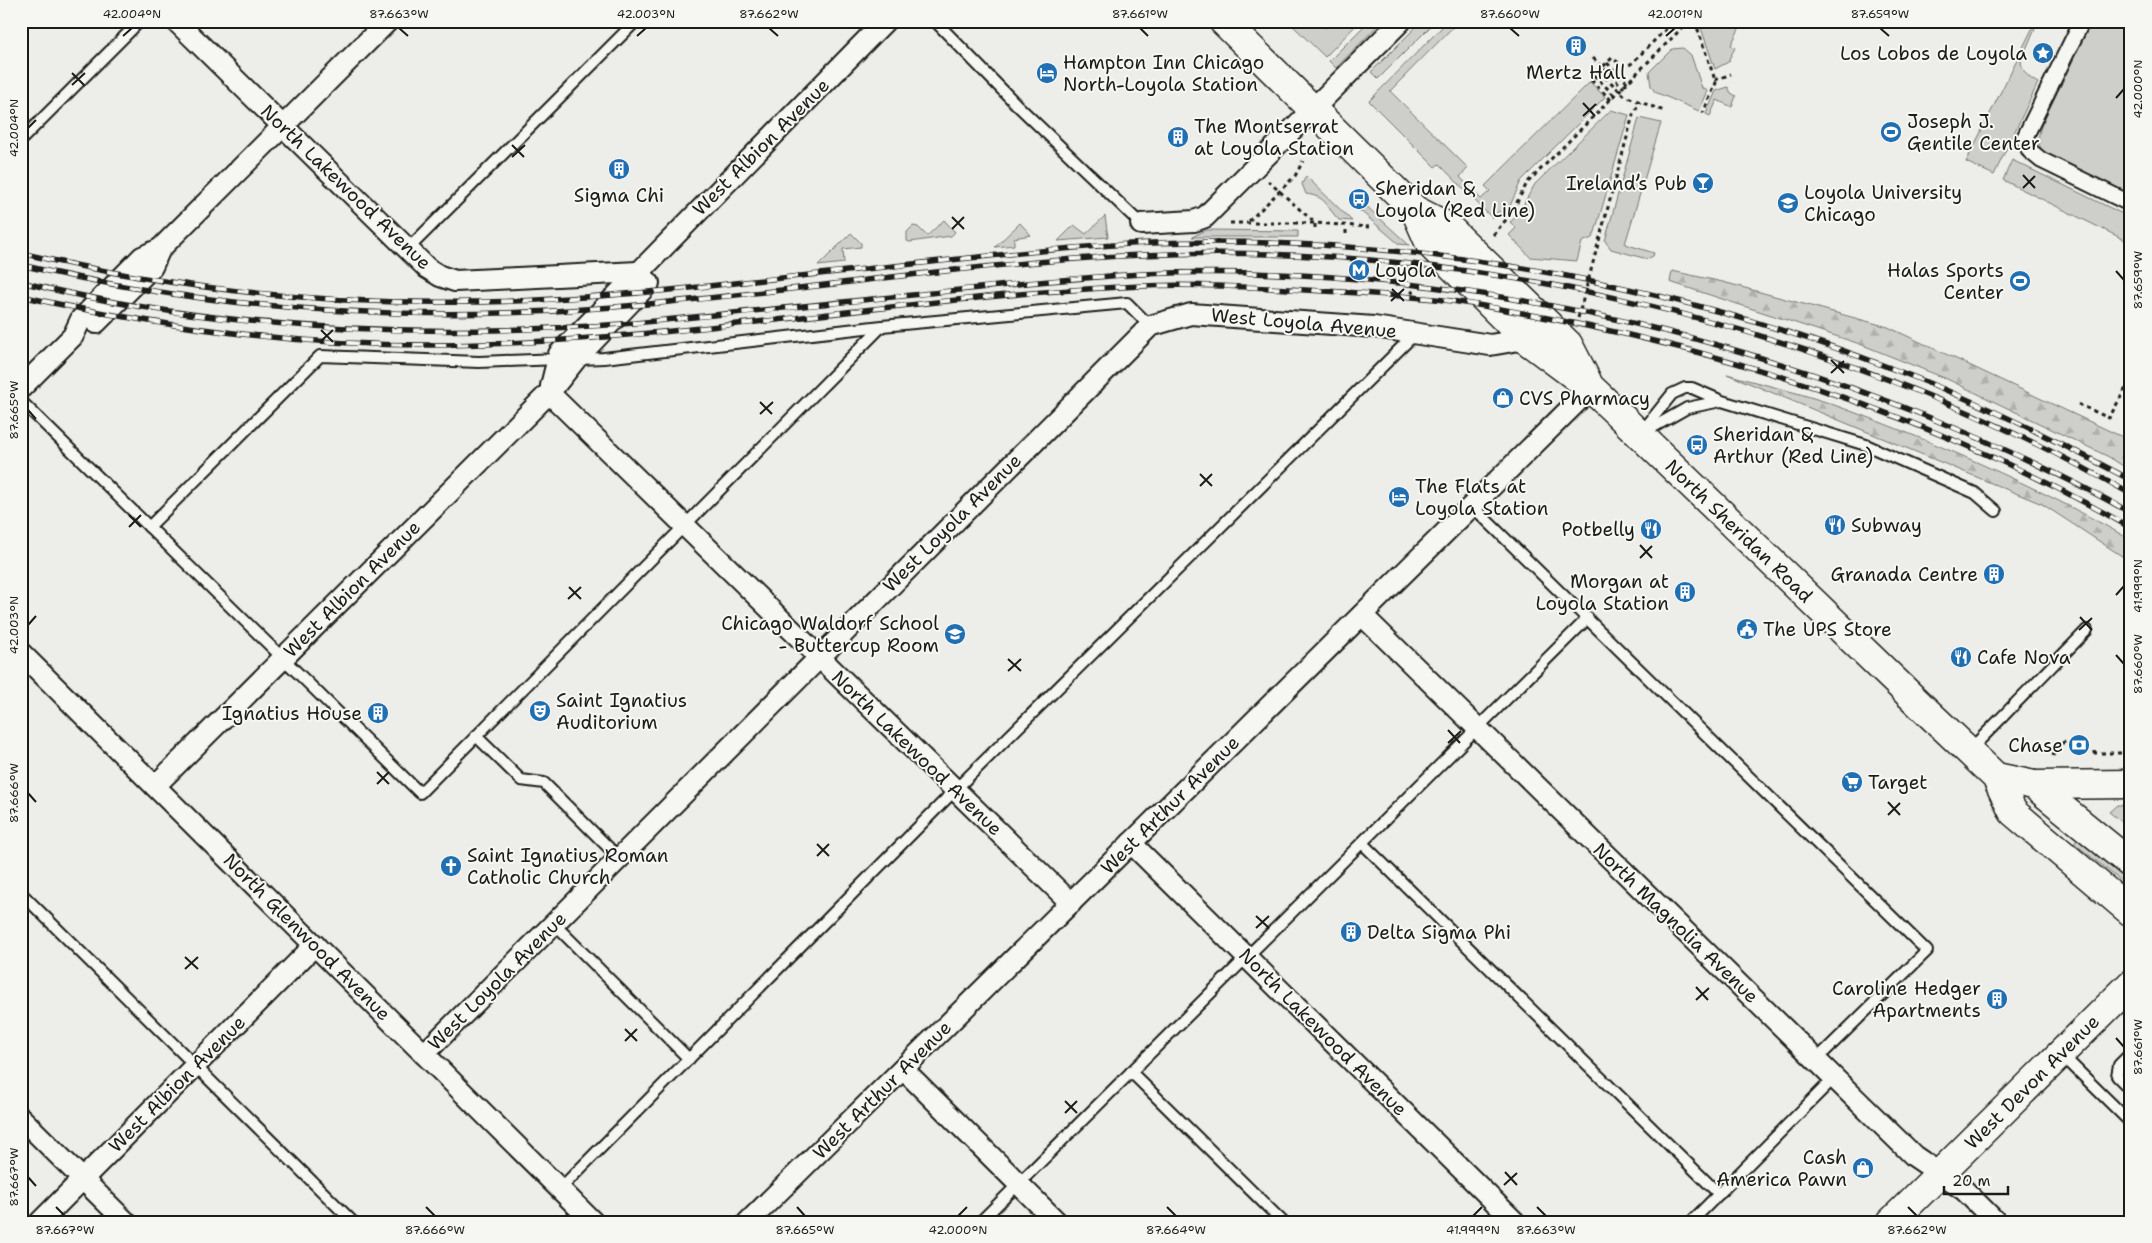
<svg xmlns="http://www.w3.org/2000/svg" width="2152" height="1243" viewBox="0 0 2152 1243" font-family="'Shantell Sans',sans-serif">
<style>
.green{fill:#cececb;stroke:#757574}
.forest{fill:url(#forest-firs);stroke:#757574}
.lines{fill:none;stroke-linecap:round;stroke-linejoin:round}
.service-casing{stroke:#1c1c1c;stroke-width:14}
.pedestrian-casing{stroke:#1c1c1c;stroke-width:19}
.minor-casing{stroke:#1c1c1c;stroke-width:24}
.secondary-casing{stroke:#1c1c1c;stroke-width:31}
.path{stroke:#1c1c1c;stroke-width:3;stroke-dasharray:4 4;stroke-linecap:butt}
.service{stroke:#f6f6f2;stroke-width:10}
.pedestrian{stroke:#f6f6f2;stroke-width:15}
.minor{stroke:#f6f6f2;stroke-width:20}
.secondary{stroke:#f6f6f2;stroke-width:28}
.rail-casing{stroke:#1c1c1c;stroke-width:5.5}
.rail{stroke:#f6f6f2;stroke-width:4;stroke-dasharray:11;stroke-linecap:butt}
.ticks{fill:none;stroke:#1c1c1c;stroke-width:2}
.labels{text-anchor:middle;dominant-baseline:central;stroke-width:4;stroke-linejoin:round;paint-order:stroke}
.poi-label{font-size:19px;fill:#1c1c1c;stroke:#f6f6f2;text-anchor:start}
.street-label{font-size:19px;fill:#1c1c1c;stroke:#f6f6f2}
.neatline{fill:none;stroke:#1c1c1c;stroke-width:2}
.ticks-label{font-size:12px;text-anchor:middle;fill:#1c1c1c}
</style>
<defs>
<pattern id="forest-firs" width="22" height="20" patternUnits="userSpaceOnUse" patternTransform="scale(1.25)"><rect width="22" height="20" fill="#cececb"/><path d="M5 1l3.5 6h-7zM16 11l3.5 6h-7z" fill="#b0b0ae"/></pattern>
</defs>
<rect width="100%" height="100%" fill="#edede9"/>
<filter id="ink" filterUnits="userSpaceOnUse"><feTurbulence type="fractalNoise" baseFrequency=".02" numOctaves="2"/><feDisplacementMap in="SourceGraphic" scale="10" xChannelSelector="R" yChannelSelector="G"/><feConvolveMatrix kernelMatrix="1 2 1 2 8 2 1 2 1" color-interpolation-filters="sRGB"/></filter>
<g filter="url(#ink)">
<!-- green -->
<g class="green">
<polygon points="1288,21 1317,21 1325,28 1332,21 1360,21 1325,57"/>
<polygon points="1369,21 1382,21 1336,68 1329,61"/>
<polygon points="1422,21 1436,21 1378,79 1371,72"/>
<polygon points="1448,21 1459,21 1390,91 1468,168 1460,177 1481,199 1490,191 1485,186 1590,82 1605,97 1521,181 1505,217 1499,211 1492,218 1439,164 1435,167 1369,101"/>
<polygon points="1743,21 1731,45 1735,48 1729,59 1730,61 1715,69 1699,22"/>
<path d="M2091 21H2131V196L2049 156C2036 148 2037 137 2042 124Z"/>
<path d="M2033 27 2035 28 2021 61C2022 72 2029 78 2038 83L1994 175 1966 162Z"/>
<polygon points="1683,48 1691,55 1702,88 1708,91 1699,111 1655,92 1651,86 1649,72 1672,49"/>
<polygon points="1728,87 1731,93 1736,96 1732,107 1717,100 1710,116 1706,114 1716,91"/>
<polygon points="1611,110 1629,115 1595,232 1592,238 1582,242 1577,261 1530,257 1509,235 1516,228 1510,222 1517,216 1535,184"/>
<polygon points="1639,118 1661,123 1625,244 1654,253 1653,256 1647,259 1611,249 1605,241"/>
<polygon points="2012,160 2131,218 2131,243 2003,180"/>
<path d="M1306 176 1352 221 1339 220C1325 206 1328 197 1306 194L1302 184Z"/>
<polygon points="1363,203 1409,245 1399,244 1357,208"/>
<polygon points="1105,216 1108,237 1058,241 1074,225 1086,234"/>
<polygon points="944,220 955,232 951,236 910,242 907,241 907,232 913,226 918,227 927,236"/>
<polygon points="1020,223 1031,235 1014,238 1014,245 995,247"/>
<polygon points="1206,230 1298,231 1298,237 1192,237"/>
<polygon points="851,233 861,243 861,247 843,249 844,263 818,266"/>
<polygon points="2117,805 2131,805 2131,829 2109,812"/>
<polygon points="2078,840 2131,883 2131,889 2074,843"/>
</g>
<!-- forest -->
<g class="forest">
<polygon points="1672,271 1723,282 1888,327 2131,441 2131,471 2109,457 1947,379 1860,344 1670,282"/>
<path d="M1727 374C1759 384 1794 391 1826 402 1931 440 2034 484 2131 540V562L2042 504Z"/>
</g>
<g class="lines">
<!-- service casing -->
<g class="service-casing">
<g id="service">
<polyline points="935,21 1016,104 1141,224"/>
<polyline points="21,140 140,21"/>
<polyline points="408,249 636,21"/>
<polyline points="579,359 604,358 882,326 1127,303 1150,326"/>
<polyline points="21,401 420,793 882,326"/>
<polyline points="1643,433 1687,408 1721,401"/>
<polyline points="1640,434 1672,394 1685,388 1692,388 1722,401 1866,445 1975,493 1996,511"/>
<polyline points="1472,506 1927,951 1816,1060"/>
<polyline points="149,527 320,356 479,362 559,359"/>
<polyline points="476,736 521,780 544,783 619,858"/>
<polyline points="1969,751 2087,630"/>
<polyline points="1362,843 1719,1194"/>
<polyline points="21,893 353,1222"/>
<polyline points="554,924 689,1059"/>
<polyline points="2131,1053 2119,1065 2117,1076 2131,1090"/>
<polyline points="2062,1055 2131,1123"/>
<polyline points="1131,1072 1283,1222"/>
<polyline points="560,1189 955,790 1415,334"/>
<polyline points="980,1222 1588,618"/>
<polyline points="1691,1222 1834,1078"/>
</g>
</g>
<!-- pedestrian casing -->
<g class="pedestrian-casing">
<polyline id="pedestrian" points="2082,21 2024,139 2030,151 2041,160 2131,204"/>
</g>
<!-- minor casing -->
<g class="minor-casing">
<g id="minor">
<polyline points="176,21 427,268 440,276 455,281 638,272"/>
<polyline points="1141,224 1194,221 1205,217 1401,21"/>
<polyline points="96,323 152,267 160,249"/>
<polyline points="551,386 559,354 885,21"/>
<polyline points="21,388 73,336 81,319 142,257 160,249 388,21"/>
<polyline points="549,393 1071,903"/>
<polyline points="1362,615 1914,1156 1964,1190 1996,1222"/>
<polyline points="21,653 593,1222"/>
<polyline points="155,786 549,393 576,359 649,283 638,272"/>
<polyline points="1131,843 1515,1222"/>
<polyline points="424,1054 1150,326 1191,314 1374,327 1490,345 1525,339"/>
<polyline points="903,1069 1057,1222"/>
<polyline points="21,1118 126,1222"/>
<polyline points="40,1222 315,945"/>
<polyline points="748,1222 1591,388"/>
</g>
</g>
<!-- secondary casing -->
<g class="secondary-casing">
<g id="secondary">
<polyline points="1223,21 1415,210 1448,227 1568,344 1587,381"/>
<polyline points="1415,210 1430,244 1525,339 1591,388 1611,407 1920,705 1996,777 2013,812 2131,912"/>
<polyline points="1996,777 2034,785 2131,864"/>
<polyline points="2034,785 2131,784"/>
<polyline points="1891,1222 2131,984"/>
</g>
</g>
<!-- path -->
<g class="path">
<polyline points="1680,21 1685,26"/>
<polyline points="1695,21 1716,83 1703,113"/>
<polyline points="1593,58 1624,88"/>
<polyline points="1607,63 1628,83"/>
<polyline points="1599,71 1625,96 1664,111"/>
<polyline points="1594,75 1615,96"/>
<polyline points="1715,80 1731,74"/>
<polyline points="1611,100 1590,79 1612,58 1623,66 1631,64 1674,21"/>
<polyline points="1268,181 1315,223 1315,232"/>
<polyline points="1249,221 1295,176 1303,161"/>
<polyline points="1230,223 1315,223 1369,227"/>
<polyline points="1346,234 1346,226"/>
<polyline points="1493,235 1511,214 1527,183 1689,21"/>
<polyline points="1411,291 1416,295"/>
<polyline points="1578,318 1633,115 1640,102"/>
<polyline points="2078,404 2109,418 2131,379"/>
<polyline points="2095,751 2095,753 2121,753 2127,759"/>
<polyline points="2053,756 2056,747 2066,741"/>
</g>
<!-- service -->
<use href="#service" class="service"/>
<!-- pedestrian -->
<use href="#pedestrian" class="pedestrian"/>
<!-- minor -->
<use href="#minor" class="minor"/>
<!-- secondary -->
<use href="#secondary" class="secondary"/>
<!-- rail casing -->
<g class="rail-casing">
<g id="rail">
<path d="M21 253C168 288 322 305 473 302 523 302 574 298 624 294 667 291 710 286 753 281 825 273 897 266 969 258 1030 252 1091 245 1153 243 1402 235 1652 278 1885 366 1970 397 2051 438 2131 480"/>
<path d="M21 265C215 311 415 323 614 307 790 293 965 263 1142 255 1479 240 1838 328 2131 494"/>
<path d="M21 282C222 332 429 339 635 323 727 314 819 305 912 295 988 287 1065 278 1143 274 1408 263 1683 318 1928 417 1997 445 2066 476 2131 513"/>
<path d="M21 296C172 330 329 350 484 344 704 337 922 295 1142 286 1196 284 1251 287 1305 290 1348 292 1392 295 1435 299 1481 304 1527 314 1573 323 1763 361 1963 431 2131 528"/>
</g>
</g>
<!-- rail -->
<use href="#rail" class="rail"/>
</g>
</g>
<!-- ticks -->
<path class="ticks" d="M399 28 408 36M769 28 778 36M1140 28 1148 36M1510 28 1519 36M1880 28 1889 36M123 36 132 28M637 36 646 28M1666 36 1675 28M72 73 85 86M72 85 85 73M2116 98 2124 89M1583 103 1595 116M1583 116 1596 104M28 128 36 120M512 145 524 157M512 157 525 145M2023 175 2035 188M2023 188 2035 176M952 217 964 229M952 229 964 217M2116 271 2124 280M1392 289 1404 301M1391 301 1404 289M321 330 333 342M320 342 333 330M1831 360 1844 373M1831 373 1844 361M760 402 772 414M28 410 36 419M760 414 773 402M1200 474 1212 486M1200 486 1212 474M129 515 141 527M129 527 141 515M1640 545 1652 558M1640 558 1652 546M569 587 581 599M2116 595 2124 586M568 599 581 587M2080 617 2092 630M28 625 36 616M2079 630 2092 618M2116 655 2124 664M1008 659 1021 671M1008 671 1021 659M1448 730 1460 743M1448 743 1461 731M377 772 389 784M377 784 389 772M28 793 36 802M1888 802 1900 815M1888 815 1900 803M817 844 829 856M817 856 829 844M1256 916 1269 928M1256 928 1269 916M185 957 198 969M185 969 198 957M1696 987 1708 1000M1696 1000 1709 988M625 1029 637 1041M2116 1038 2124 1047M625 1041 637 1029M1065 1101 1077 1113M1065 1113 1077 1101M1505 1172 1517 1185M28 1177 36 1186M1504 1185 1517 1173M56 1207 65 1216M426 1207 435 1216M797 1207 805 1216M1167 1207 1176 1216M1537 1207 1546 1216M1908 1207 1917 1216M958 1216 967 1207M1473 1216 1482 1207"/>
<!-- icons -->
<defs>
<g id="building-disc" transform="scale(1.125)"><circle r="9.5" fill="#1f6fb2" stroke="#f6f6f2"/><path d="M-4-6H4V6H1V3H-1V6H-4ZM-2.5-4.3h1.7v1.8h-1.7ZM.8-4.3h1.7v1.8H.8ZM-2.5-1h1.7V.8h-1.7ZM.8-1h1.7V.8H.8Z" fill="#fff"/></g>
<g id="sight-disc" transform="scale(1.125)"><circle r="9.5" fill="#1f6fb2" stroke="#f6f6f2"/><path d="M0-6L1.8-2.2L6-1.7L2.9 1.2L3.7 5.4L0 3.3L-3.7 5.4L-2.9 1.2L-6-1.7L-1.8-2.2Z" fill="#fff"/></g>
<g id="hotel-disc" transform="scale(1.125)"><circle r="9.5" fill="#1f6fb2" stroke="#f6f6f2"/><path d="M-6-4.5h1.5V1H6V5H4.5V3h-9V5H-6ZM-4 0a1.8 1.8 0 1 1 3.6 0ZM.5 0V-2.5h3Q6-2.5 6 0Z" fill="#fff"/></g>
<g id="stadium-disc" transform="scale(1.125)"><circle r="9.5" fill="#1f6fb2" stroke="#f6f6f2"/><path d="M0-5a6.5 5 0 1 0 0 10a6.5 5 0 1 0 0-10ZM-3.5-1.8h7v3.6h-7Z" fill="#fff"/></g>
<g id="bar-disc" transform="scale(1.125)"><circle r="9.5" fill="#1f6fb2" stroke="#f6f6f2"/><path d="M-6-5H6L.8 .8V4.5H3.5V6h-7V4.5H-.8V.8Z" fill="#fff"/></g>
<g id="bus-disc" transform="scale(1.125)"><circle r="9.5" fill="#1f6fb2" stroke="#f6f6f2"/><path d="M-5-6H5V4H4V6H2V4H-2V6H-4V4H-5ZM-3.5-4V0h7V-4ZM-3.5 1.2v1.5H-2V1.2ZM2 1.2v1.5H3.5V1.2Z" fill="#fff"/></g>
<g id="university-disc" transform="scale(1.125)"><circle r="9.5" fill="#1f6fb2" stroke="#f6f6f2"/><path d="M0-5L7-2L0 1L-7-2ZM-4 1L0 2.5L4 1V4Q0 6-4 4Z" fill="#fff"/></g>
<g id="metro-disc" transform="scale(1.125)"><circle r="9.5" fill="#1f6fb2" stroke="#f6f6f2"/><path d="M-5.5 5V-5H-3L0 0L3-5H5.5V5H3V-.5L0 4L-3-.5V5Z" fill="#fff"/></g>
<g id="shop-disc" transform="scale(1.125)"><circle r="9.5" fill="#1f6fb2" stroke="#f6f6f2"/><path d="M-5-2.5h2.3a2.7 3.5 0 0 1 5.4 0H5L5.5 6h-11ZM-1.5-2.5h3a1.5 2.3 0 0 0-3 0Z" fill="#fff"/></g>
<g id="restaurant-disc" transform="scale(1.125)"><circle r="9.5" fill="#1f6fb2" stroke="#f6f6f2"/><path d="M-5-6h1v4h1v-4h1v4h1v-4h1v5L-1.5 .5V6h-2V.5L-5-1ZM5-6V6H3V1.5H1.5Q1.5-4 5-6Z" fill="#fff"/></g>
<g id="civic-disc" transform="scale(1.125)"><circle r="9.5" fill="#1f6fb2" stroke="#f6f6f2"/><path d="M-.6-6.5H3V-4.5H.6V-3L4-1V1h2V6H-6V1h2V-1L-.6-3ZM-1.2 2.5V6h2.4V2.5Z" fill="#fff"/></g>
<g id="school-disc" transform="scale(1.125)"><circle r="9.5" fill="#1f6fb2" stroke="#f6f6f2"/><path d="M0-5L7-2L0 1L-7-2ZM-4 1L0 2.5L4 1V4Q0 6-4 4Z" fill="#fff"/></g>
<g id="theatre-disc" transform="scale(1.125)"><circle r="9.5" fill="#1f6fb2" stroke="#f6f6f2"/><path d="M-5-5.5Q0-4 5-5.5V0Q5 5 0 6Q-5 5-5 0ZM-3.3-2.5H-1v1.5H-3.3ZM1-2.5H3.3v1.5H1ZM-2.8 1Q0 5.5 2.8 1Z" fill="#fff"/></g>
<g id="bank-disc" transform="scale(1.125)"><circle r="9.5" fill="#1f6fb2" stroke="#f6f6f2"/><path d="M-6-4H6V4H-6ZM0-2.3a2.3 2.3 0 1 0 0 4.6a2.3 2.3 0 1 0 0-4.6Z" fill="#fff"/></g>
<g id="supermarket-disc" transform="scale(1.125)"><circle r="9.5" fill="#1f6fb2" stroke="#f6f6f2"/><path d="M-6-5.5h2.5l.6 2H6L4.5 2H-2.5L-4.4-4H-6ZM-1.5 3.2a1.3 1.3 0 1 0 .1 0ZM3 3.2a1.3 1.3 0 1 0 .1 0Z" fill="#fff"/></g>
<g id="church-disc" transform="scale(1.125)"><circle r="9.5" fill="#1f6fb2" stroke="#f6f6f2"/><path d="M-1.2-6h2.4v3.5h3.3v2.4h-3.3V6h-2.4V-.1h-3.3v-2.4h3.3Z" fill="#fff"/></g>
</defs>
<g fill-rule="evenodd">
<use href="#building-disc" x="1576" y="46"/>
<use href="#sight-disc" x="2043" y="53"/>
<use href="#hotel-disc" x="1047" y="73"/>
<use href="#stadium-disc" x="1891" y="132"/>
<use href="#building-disc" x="1178" y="137"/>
<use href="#building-disc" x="619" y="169"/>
<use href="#bar-disc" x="1703" y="183"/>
<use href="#bus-disc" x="1359" y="199"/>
<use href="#university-disc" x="1788" y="203"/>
<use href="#metro-disc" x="1359" y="270"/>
<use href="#stadium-disc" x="2020" y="281"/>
<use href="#shop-disc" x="1503" y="398"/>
<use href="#bus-disc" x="1697" y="445"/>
<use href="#hotel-disc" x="1399" y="497"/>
<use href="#restaurant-disc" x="1835" y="525"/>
<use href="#restaurant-disc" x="1651" y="529"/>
<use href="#building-disc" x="1994" y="574"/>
<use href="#building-disc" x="1685" y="592"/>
<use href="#civic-disc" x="1747" y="629"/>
<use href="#school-disc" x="955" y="634"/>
<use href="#restaurant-disc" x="1961" y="657"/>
<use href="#theatre-disc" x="540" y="711"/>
<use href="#building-disc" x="378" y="713"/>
<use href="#bank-disc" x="2079" y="745"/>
<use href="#supermarket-disc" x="1852" y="782"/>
<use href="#church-disc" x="451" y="866"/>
<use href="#building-disc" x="1351" y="932"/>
<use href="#building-disc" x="1997" y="999"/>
<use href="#shop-disc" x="1863" y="1168"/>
</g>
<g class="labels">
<!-- poi labels -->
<g class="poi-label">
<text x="2027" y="53" text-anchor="end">Los Lobos de Loyola</text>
<text x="1063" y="62">Hampton Inn Chicago<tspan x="1063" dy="22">North-Loyola Station</tspan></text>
<text x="1576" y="72" text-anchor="middle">Mertz Hall</text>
<text x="1907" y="121">Joseph J.<tspan x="1907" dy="22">Gentile Center</tspan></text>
<text x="1194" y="126">The Montserrat<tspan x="1194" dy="22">at Loyola Station</tspan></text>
<text x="1687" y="183" text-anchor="end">Ireland’s Pub</text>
<text x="1375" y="188">Sheridan &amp;<tspan x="1375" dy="22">Loyola (Red Line)</tspan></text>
<text x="1804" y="192">Loyola University<tspan x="1804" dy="22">Chicago</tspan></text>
<text x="619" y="195" text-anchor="middle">Sigma Chi</text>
<text x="1375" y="270">Loyola</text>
<text x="2004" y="270" text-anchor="end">Halas Sports<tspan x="2004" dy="22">Center</tspan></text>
<text x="1519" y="398">CVS Pharmacy</text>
<text x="1713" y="434">Sheridan &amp;<tspan x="1713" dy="22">Arthur (Red Line)</tspan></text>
<text x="1415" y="486">The Flats at<tspan x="1415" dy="22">Loyola Station</tspan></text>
<text x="1851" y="525">Subway</text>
<text x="1635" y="529" text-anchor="end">Potbelly</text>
<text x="1978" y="574" text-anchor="end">Granada Centre</text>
<text x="1669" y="581" text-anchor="end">Morgan at<tspan x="1669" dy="22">Loyola Station</tspan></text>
<text x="939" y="623" text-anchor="end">Chicago Waldorf School<tspan x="939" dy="22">- Buttercup Room</tspan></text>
<text x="1763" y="629">The UPS Store</text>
<text x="1977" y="657">Cafe Nova</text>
<text x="556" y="700">Saint Ignatius<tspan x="556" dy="22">Auditorium</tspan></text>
<text x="362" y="713" text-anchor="end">Ignatius House</text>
<text x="2063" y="745" text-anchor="end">Chase</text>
<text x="1868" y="782">Target</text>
<text x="467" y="855">Saint Ignatius Roman<tspan x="467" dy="22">Catholic Church</tspan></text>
<text x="1367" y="932">Delta Sigma Phi</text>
<text x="1981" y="988" text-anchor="end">Caroline Hedger<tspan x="1981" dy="22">Apartments</tspan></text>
<text x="1847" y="1157" text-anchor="end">Cash<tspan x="1847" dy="22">America Pawn</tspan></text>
</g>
<!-- street labels -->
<g class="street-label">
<text transform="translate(761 147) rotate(-45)">West Albion Avenue</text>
<text transform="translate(346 187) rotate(44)">North Lakewood Avenue</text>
<text transform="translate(1304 323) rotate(5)">West Loyola Avenue</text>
<text transform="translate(952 523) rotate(-45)">West Loyola Avenue</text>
<text transform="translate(1739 531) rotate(44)">North Sheridan Road</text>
<text transform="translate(352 589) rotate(-45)">West Albion Avenue</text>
<text transform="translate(917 753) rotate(44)">North Lakewood Avenue</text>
<text transform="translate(1170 805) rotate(-45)">West Arthur Avenue</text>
<text transform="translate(1676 923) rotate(44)">North Magnolia Avenue</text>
<text transform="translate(307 937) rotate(45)">North Glenwood Avenue</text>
<text transform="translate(497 981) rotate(-45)">West Loyola Avenue</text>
<text transform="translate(1323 1032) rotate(45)">North Lakewood Avenue</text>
<text transform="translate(2032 1082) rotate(-45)">West Devon Avenue</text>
<text transform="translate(177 1084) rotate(-45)">West Albion Avenue</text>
<text transform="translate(882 1090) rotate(-45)">West Arthur Avenue</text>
</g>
</g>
<!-- margin -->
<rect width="2152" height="1243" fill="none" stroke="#f6f6f2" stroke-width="55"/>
<!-- scale -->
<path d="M1944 1186v8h64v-8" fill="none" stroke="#1c1c1c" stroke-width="2.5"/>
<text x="1952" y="1186" font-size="15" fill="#1c1c1c" stroke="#f6f6f2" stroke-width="4" paint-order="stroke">20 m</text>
<rect x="28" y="28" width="2096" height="1188" class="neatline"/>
<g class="ticks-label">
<text x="132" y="18">42.004°N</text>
<text x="399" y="18">87.663°W</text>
<text x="646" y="18">42.003°N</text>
<text x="769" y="18">87.662°W</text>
<text x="1140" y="18">87.661°W</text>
<text x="1510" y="18">87.660°W</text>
<text x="1675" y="18">42.001°N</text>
<text x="1880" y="18">87.659°W</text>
<text transform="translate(2138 89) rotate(-90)" y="4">42.000°N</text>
<text transform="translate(14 128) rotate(-90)" y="4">42.004°N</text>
<text transform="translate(2138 280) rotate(-90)" y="4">87.659°W</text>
<text transform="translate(14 410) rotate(-90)" y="4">87.665°W</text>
<text transform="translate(2138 586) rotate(-90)" y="4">41.999°N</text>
<text transform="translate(14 625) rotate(-90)" y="4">42.003°N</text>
<text transform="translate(2138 664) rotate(-90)" y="4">87.660°W</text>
<text transform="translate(14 793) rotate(-90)" y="4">87.666°W</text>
<text transform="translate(2138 1047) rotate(-90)" y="4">87.661°W</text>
<text transform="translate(14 1177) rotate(-90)" y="4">87.667°W</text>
<text x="65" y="1234">87.667°W</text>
<text x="435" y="1234">87.666°W</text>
<text x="805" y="1234">87.665°W</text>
<text x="958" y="1234">42.000°N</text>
<text x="1176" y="1234">87.664°W</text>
<text x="1473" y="1234">41.999°N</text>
<text x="1546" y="1234">87.663°W</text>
<text x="1917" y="1234">87.662°W</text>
</g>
</svg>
